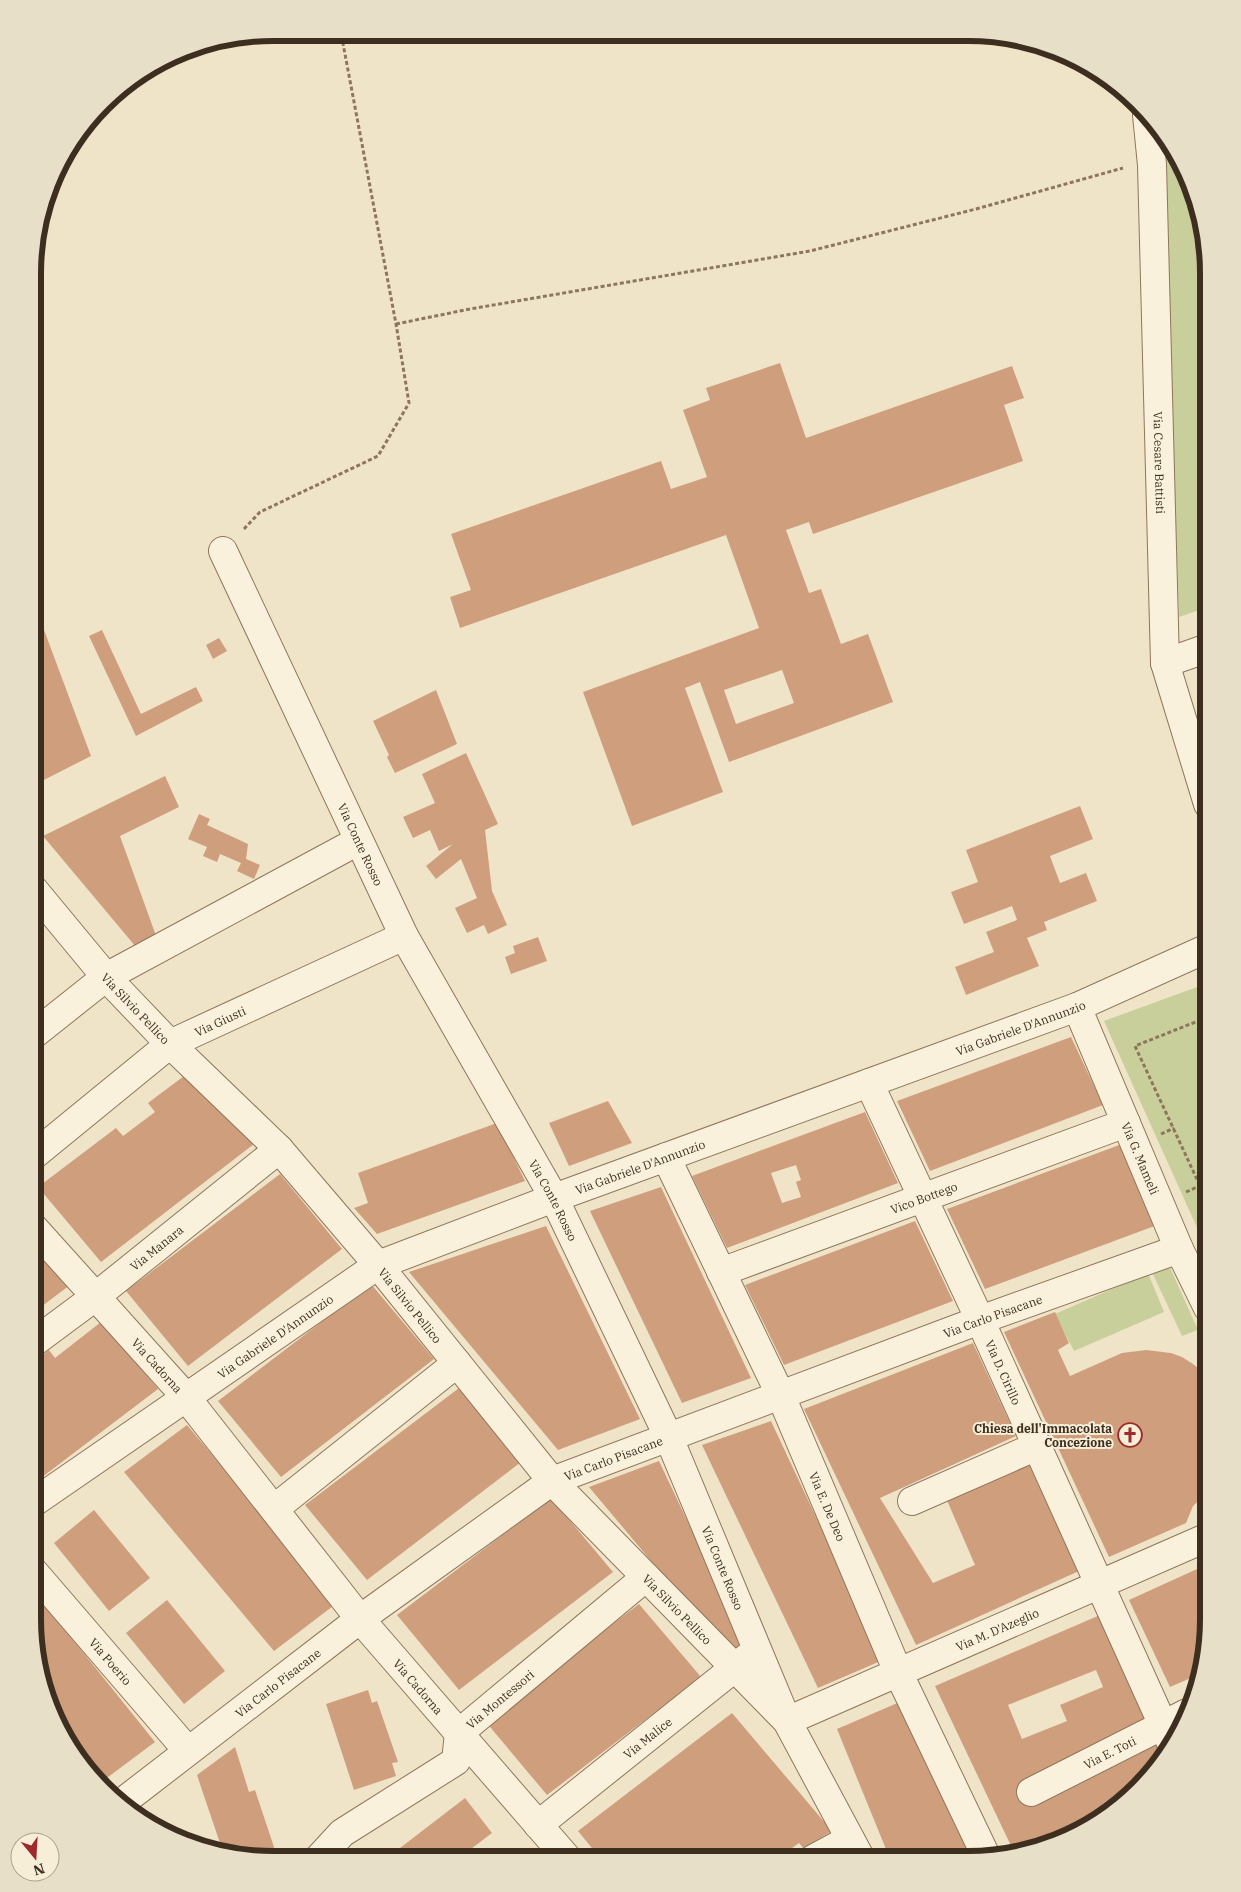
<svg xmlns="http://www.w3.org/2000/svg" width="1241" height="1892" viewBox="0 0 1241 1892" font-family="'IBM Plex Serif',serif">
<style>
.green{fill:#c9cf9b}
.building{fill:#cf9f7d;fill-rule:evenodd}
.lines{fill:none;stroke-linecap:round;stroke-linejoin:round}
.minor-casing{stroke:#8d765c;stroke-width:30}
.path{stroke:#8d765c;stroke-width:3;stroke-dasharray:4 2.5;stroke-linecap:butt}
.minor{stroke:#faf1dc;stroke-width:28}
.labels{text-anchor:middle;dominant-baseline:central;stroke-width:4;stroke-linejoin:round;paint-order:stroke}
.street-label{font-size:12px;fill:#3d2e20;stroke:#f7eed8}
.poi-label{font-size:12px;font-weight:bold;fill:#3d2e20;stroke:#f7eed8;text-anchor:end}
.rim{fill:none;stroke:#3d2e20;stroke-width:6}
</style>
<rect width="100%" height="100%" fill="#f0e4c8"/>
<!-- green -->
<g class="green">
<polygon points="1161,131 1190,181 1208,273 1208,607 1179,617 1164,161"/>
<polygon points="1208,983 1208,1252 1104,1021"/>
<polygon points="1168,1263 1198,1330 1182,1336 1151,1270"/>
<polygon points="1148,1273 1164,1312 1074,1351 1055,1314"/>
</g>
<!-- building -->
<g class="building">
<path d="M780 363 806 438 1012 366 1024 398 1004 405 1023 461 813 534 809 522 786 530 809 593 821 589 841 644 868 634 893 702 729 762 700 682 685 688 723 792 632 826 583 692 759 628 726 535 460 628 450 597 471 590 451 534 661 461 671 489 707 477 683 410 710 400 706 388ZM782 670 794 703 736 724 724 690Z"/>
<polygon points="34,603 91,756 34,785"/>
<polygon points="102,630 141,714 196,687 203,701 136,736 89,636"/>
<polygon points="219,638 227,651 213,659 206,645"/>
<polygon points="436,690 457,744 395,773 387,757 389,755 373,721"/>
<polygon points="466,753 498,824 485,830 492,891 507,925 488,934 484,925 467,933 455,908 477,898 461,859 436,879 426,866 453,844 439,851 430,830 413,838 403,817 435,803 422,774"/>
<polygon points="165,776 179,807 120,836 159,944 141,953 43,836"/>
<polygon points="1080,806 1093,839 1050,856 1060,883 1086,873 1097,901 1044,922 1047,930 1027,938 1039,966 966,995 955,967 994,952 986,932 1017,920 1012,906 964,924 951,892 978,882 966,850"/>
<polygon points="199,814 210,819 207,825 248,844 246,859 260,865 254,879 237,871 241,863 220,854 217,862 203,856 207,847 188,839"/>
<polygon points="538,937 547,961 511,974 505,957 515,953 513,946"/>
<polygon points="1071,1037 1103,1105 930,1171 897,1101"/>
<polygon points="192,1070 254,1144 101,1262 38,1187 116,1128 123,1136 155,1112 148,1103"/>
<polygon points="608,1101 632,1143 569,1166 549,1123"/>
<path d="M865 1112 898 1183 727 1248 692 1176ZM796 1165 801 1180 796 1182 801 1197 782 1203 771 1173Z"/>
<polygon points="497,1123 525,1181 377,1234 354,1208 368,1203 358,1173"/>
<polygon points="1122,1144 1160,1224 985,1289 947,1209"/>
<polygon points="280,1174 342,1249 188,1366 126,1291"/>
<polygon points="661,1187 751,1378 682,1403 590,1211"/>
<polygon points="915,1221 953,1301 784,1365 745,1285"/>
<polygon points="546,1226 640,1419 558,1450 409,1272"/>
<polygon points="33,1241 70,1285 33,1313"/>
<polygon points="371,1284 434,1359 281,1477 218,1401"/>
<polygon points="1055,1312 1069,1343 1058,1350 1070,1376 1122,1353 1146,1350 1171,1353 1182,1357 1193,1364 1208,1376 1208,1493 1193,1506 1186,1523 1109,1557 1004,1332"/>
<polygon points="101,1322 158,1389 33,1484 33,1359 35,1361 49,1350 55,1358"/>
<polygon points="973,1343 1016,1436 880,1498 933,1583 975,1565 946,1498 1028,1461 1079,1571 916,1645 804,1409"/>
<polygon points="459,1388 521,1462 367,1580 305,1505"/>
<polygon points="771,1421 883,1660 818,1688 702,1445"/>
<polygon points="187,1425 337,1603 274,1651 124,1472"/>
<polygon points="659,1461 745,1643 730,1655 589,1487"/>
<polygon points="551,1498 613,1572 459,1690 397,1615"/>
<polygon points="94,1510 150,1578 109,1611 54,1543"/>
<polygon points="1208,1564 1208,1635 1200,1674 1170,1687 1129,1600"/>
<polygon points="33,1590 155,1742 100,1783 82,1766 51,1711 33,1619"/>
<polygon points="167,1600 225,1671 184,1704 126,1633"/>
<polygon points="639,1604 701,1677 547,1795 485,1721"/>
<path d="M1100 1615 1166 1754 1126 1800 1060 1841 1013 1850 935 1686ZM1096 1670 1103 1687 1060 1705 1067 1721 1022 1739 1008 1705Z"/>
<polygon points="368,1690 372,1703 377,1701 398,1762 392,1763 396,1776 354,1790 326,1704"/>
<polygon points="902,1701 978,1858 968,1859 890,1859 837,1729"/>
<polygon points="732,1713 832,1831 803,1848 799,1843 777,1859 600,1858 578,1831"/>
<polygon points="235,1747 249,1792 255,1790 275,1850 269,1852 271,1858 242,1857 223,1852 203,1793 197,1775"/>
<polygon points="465,1798 492,1833 459,1858 387,1858"/>
</g>
<g class="lines">
<!-- minor casing -->
<g class="minor-casing">
<g id="minor">
<path id="s1" d="M1147 115 1152 165 1165 663 1208 804"/>
<path id="s2" d="M223 551 404 936 554 1198 669 1438 787 1721 861 1859"/>
<polyline points="1165,663 1208,648"/>
<path id="s3" d="M34 890 106 977 170 1044 279 1149 378 1265 552 1481 787 1721 1208 1537"/>
<path id="s4" d="M1077 1007 1179 1249 1208 1308"/>
<polyline points="33,1035 106,977 358,841"/>
<path id="s5" d="M869 1083 980 1320 1172 1745"/>
<path id="s6" d="M33 1156 170 1044 404 936"/>
<path id="s7" d="M666 1157 781 1396 898 1672 986 1856"/>
<path id="s8" d="M33 1227 185 1396 360 1619 567 1858"/>
<path id="s9" d="M721 1272 1126 1123"/>
<path id="s10" d="M33 1343 95 1297 279 1149"/>
<polyline points="912,1501 1037,1446"/>
<path id="s11" d="M33 1503 378 1265 554 1198 1077 1007 1208 948"/>
<polyline points="274,1509 457,1363"/>
<path id="s12" d="M33 1571 188 1751"/>
<path id="s13" d="M1031 1792 1187 1713"/>
<path id="s14" d="M120 1804 360 1619 552 1481 980 1320 1179 1249"/>
<path id="s15" d="M538 1825 748 1657"/>
<path id="s16" d="M319 1858 342 1833 456 1761 459 1733 646 1577"/>
<polyline points="813,1859 850,1839"/>
</g>
</g>
<!-- path -->
<g class="path">
<polyline points="396,324 470,309 810,251 976,209 1123,168"/>
<polyline points="244,529 260,512 378,456 409,403 396,324 341,33"/>
<polyline points="1161,1134 1174,1128"/>
<polyline points="1186,1192 1208,1182"/>
<polyline points="1208,1203 1135,1046 1208,1017"/>
</g>
<!-- minor -->
<use href="#minor" class="minor"/>
</g>
<!-- icons -->
<defs>
<g id="church-ring" transform="scale(1.25)"><circle r="9.5" fill="#f7eed8" stroke="#9e2a2b" stroke-width="1.5"/><path d="M-1.2-6h2.4v3.5h3.3v2.4h-3.3V6h-2.4V-.1h-3.3v-2.4h3.3Z" fill="#9e2a2b"/></g>
</defs>
<g fill-rule="evenodd">
<use href="#church-ring" x="1130" y="1435"/>
</g>
<g class="labels">
<!-- street labels -->
<g class="street-label">
<text stroke="none"><textPath href="#s1" startOffset="348">Via Cesare Battisti</textPath></text>
<text stroke="none"><textPath href="#s2" startOffset="324">Via Conte Rosso</textPath></text>
<text stroke="none"><textPath href="#s3" startOffset="156">Via Silvio Pellico</textPath></text>
<text stroke="none"><textPath href="#s6" startOffset="232">Via Giusti</textPath></text>
<text stroke="none"><textPath href="#s11" startOffset="1104">Via Gabriele D'Annunzio</textPath></text>
<text stroke="none"><textPath href="#s4" startOffset="164">Via G. Mameli</textPath></text>
<text stroke="none"><textPath href="#s11" startOffset="699">Via Gabriele D'Annunzio</textPath></text>
<text stroke="none"><textPath href="#s9" startOffset="216">Vico Bottego</textPath></text>
<text stroke="none"><textPath href="#s2" startOffset="729">Via Conte Rosso</textPath></text>
<text stroke="none"><textPath href="#s10" startOffset="156">Via Manara</textPath></text>
<text stroke="none"><textPath href="#s3" startOffset="561">Via Silvio Pellico</textPath></text>
<text stroke="none"><textPath href="#s14" startOffset="1010">Via Carlo Pisacane</textPath></text>
<text stroke="none"><textPath href="#s11" startOffset="294">Via Gabriele D'Annunzio</textPath></text>
<text stroke="none"><textPath href="#s8" startOffset="186">Via Cadorna</textPath></text>
<text stroke="none"><textPath href="#s5" startOffset="319">Via D. Cirillo</textPath></text>
<text stroke="none"><textPath href="#s14" startOffset="605">Via Carlo Pisacane</textPath></text>
<text stroke="none"><textPath href="#s7" startOffset="385">Via E. De Deo</textPath></text>
<text stroke="none"><textPath href="#s2" startOffset="1134">Via Conte Rosso</textPath></text>
<text stroke="none"><textPath href="#s3" startOffset="966">Via Silvio Pellico</textPath></text>
<text stroke="none"><textPath href="#s3" startOffset="1352">Via M. D'Azeglio</textPath></text>
<text stroke="none"><textPath href="#s12" startOffset="119">Via Poerio</textPath></text>
<text stroke="none"><textPath href="#s14" startOffset="199">Via Carlo Pisacane</textPath></text>
<text stroke="none"><textPath href="#s8" startOffset="600">Via Cadorna</textPath></text>
<text stroke="none"><textPath href="#s16" startOffset="250">Via Montessori</textPath></text>
<text stroke="none"><textPath href="#s15" startOffset="140">Via Malice</textPath></text>
<text stroke="none"><textPath href="#s13" startOffset="88">Via E. Toti</textPath></text>
</g>
<!-- poi labels -->
<g class="poi-label">
<text x="1112" y="1428">Chiesa dell'Immacolata<tspan x="1112" dy="14">Concezione</tspan></text>
</g>
</g>
<!-- crop -->
<path d="M0 0H1241V1892H0ZM273 41H968A232 232 0 0 1 1200 273V1619A232 232 0 0 1 968 1851H273A232 232 0 0 1 41 1619V273A232 232 0 0 1 273 41Z" fill="#e8dfc9" fill-rule="evenodd"/>
<path class="rim" d="M273 41H968A232 232 0 0 1 1200 273V1619A232 232 0 0 1 968 1851H273A232 232 0 0 1 41 1619V273A232 232 0 0 1 273 41Z"/>
<!-- north arrow -->
<g transform="translate(35 1857) rotate(162)"><circle r="24" fill="#f7eed8" stroke="#ada18e"/>
<path d="M0-4L9 19L0 12L-9 19Z" fill="#9e2a2b"/>
<text y="-8" font-size="14" font-weight="bold" text-anchor="middle" fill="#3d2e20">N</text>
</g>
</svg>
